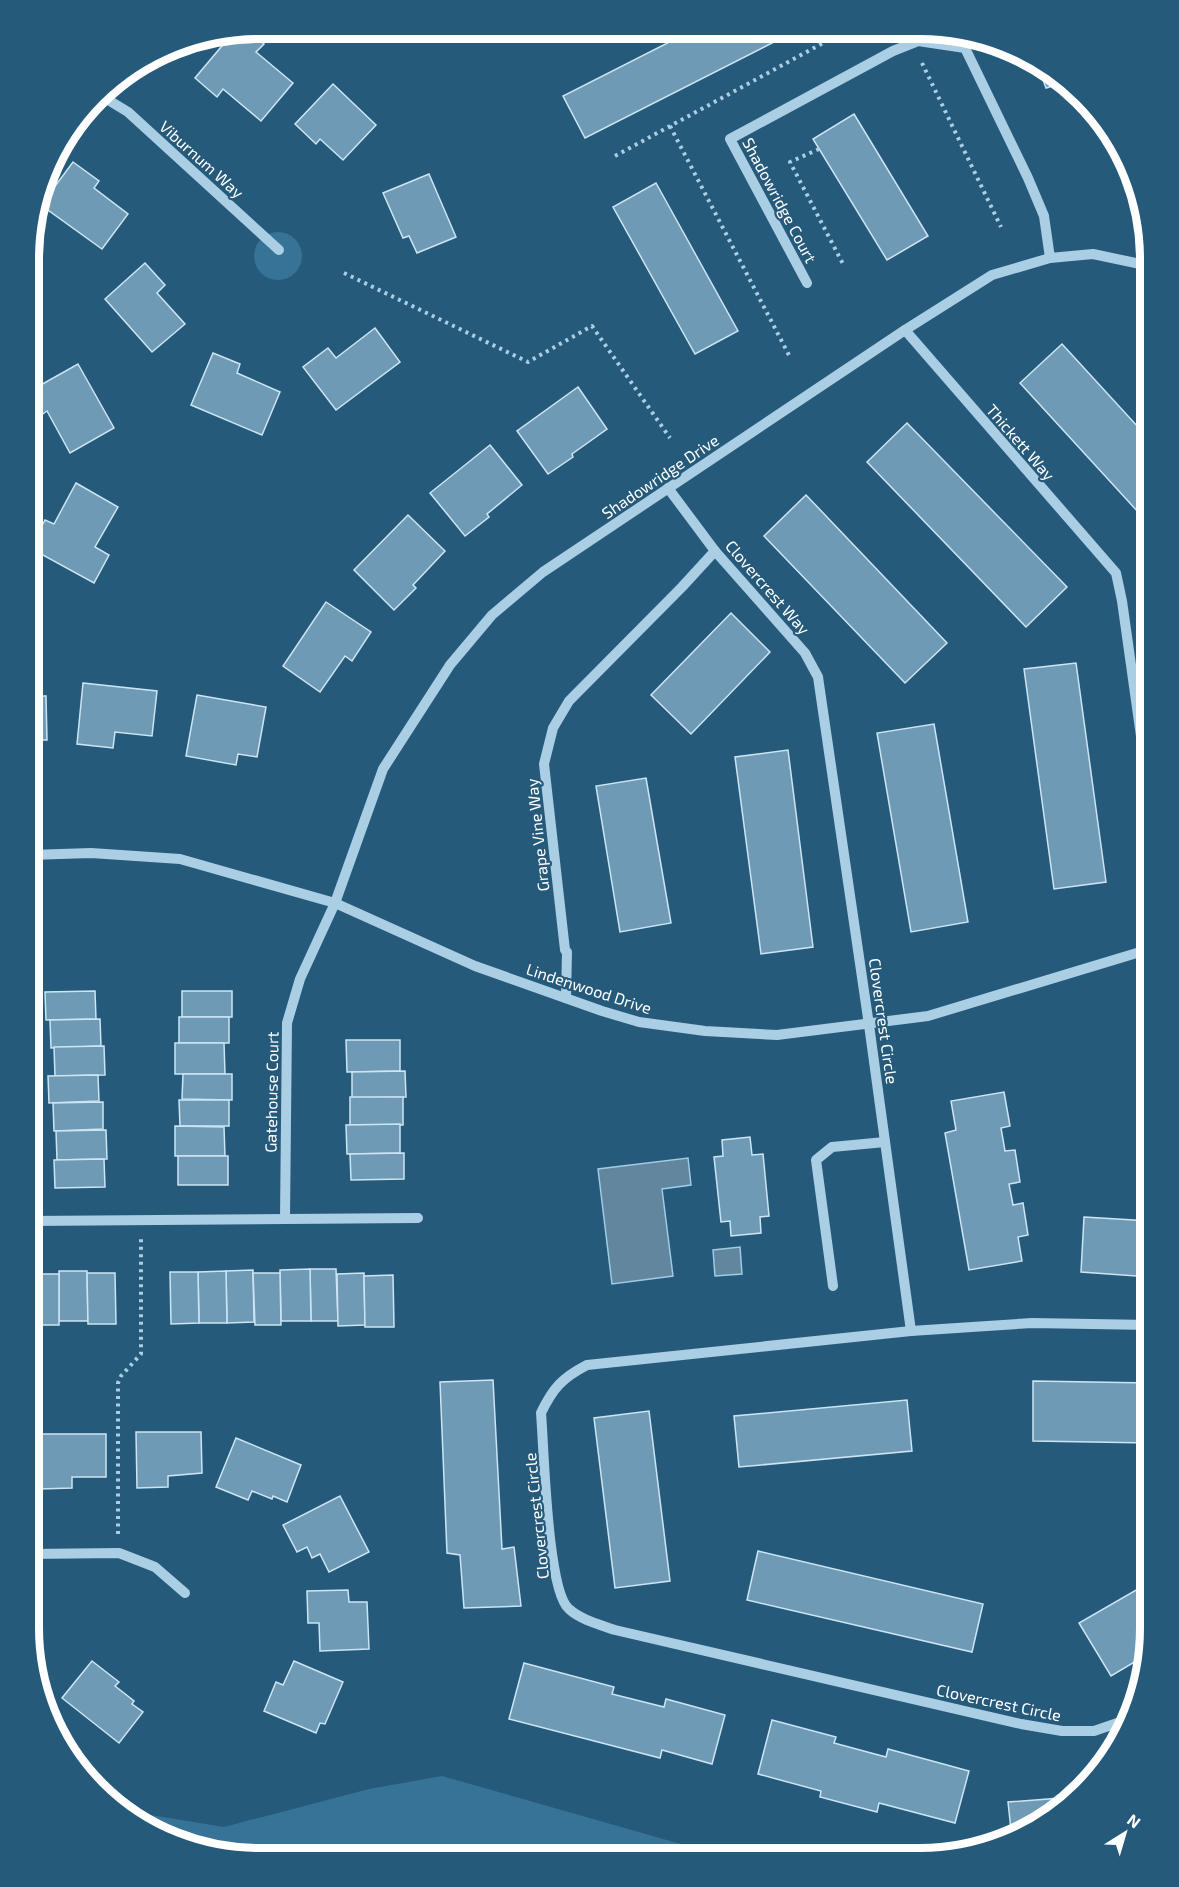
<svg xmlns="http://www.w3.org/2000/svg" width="1179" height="1887" viewBox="0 0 1179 1887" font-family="'Exo 2',sans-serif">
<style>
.green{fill:#367396}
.water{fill:#61869e;stroke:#9ecbe5;stroke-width:1.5}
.building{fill:#6e9ab5;stroke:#cce5f4;stroke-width:1.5}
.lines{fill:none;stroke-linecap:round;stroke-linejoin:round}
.path{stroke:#aacee4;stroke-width:4;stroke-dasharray:3 4.5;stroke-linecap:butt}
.minor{stroke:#aacee4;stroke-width:10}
.labels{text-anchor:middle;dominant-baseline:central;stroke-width:4.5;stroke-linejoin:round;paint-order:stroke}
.street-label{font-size:16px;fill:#fff;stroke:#265a7b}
.rim{fill:none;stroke:#fff;stroke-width:8}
</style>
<rect width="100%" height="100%" fill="#265a7b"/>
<!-- green -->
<g class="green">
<circle cx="278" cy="256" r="24"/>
<polygon points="442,1776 730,1858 229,1857 171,1841 115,1807 120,1810 224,1827 369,1789"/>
</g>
<!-- water -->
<g class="water">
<polygon points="688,1158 691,1185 662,1189 673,1276 612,1284 598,1169"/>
<polygon points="740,1247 742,1274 715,1276 713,1250"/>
</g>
<!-- building -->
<g class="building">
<polygon points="693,30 778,30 782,38 585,138 563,96"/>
<polygon points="248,31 264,44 256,52 293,83 261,121 223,89 217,97 195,78 232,34"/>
<polygon points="1037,63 1061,76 1066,82 1046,88"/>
<polygon points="333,84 376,125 343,160 320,139 316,144 295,124"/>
<polygon points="854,114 928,236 887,260 813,139"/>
<polygon points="73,162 99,181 94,188 128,214 102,249 41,205"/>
<polygon points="429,174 456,237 417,253 409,236 403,238 383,193"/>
<polygon points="656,183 738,331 695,354 613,207"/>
<polygon points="145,263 165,285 157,293 185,324 152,352 105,299"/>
<polygon points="375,328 400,362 336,410 303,367 328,348 336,358"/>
<polygon points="1062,344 1150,440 1150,525 1020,383"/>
<polygon points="213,353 240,364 237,373 280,392 262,435 191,405"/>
<polygon points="78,364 114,428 70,453 47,411 40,416 30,399 30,391"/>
<polygon points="578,387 607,429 572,454 573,457 548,474 517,431"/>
<polygon points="907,423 1067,587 1026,627 867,462"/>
<polygon points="490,445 522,485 487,514 489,517 465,536 430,493"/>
<polygon points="76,483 118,507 95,547 109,555 94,583 30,548 45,520 54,524"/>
<polygon points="806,495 947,643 905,683 764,536"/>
<polygon points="408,515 445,551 413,585 416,588 394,610 354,570"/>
<polygon points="326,602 371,632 352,661 345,656 320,692 283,666"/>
<polygon points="731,613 770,652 691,734 651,695"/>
<polygon points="1076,663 1106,882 1054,889 1024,669"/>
<polygon points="83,683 157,691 152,736 115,732 113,748 77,744"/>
<polygon points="197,695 266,707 257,757 238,754 236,765 186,756"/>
<polygon points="30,696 46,696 47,740 30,740"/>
<polygon points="934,724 968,922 911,932 877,733"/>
<polygon points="788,750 813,947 761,954 735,757"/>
<polygon points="646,778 671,923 620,932 596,786"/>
<polygon points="95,991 96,1019 46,1020 45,992"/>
<rect x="182" y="991" width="50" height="26"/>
<rect x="179" y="1017" width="50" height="26"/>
<polygon points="100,1019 101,1046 51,1048 50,1020"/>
<polygon points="346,1040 400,1040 400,1071 347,1072"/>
<polygon points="175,1043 224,1043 225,1074 175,1074"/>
<polygon points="104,1046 105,1075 55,1076 54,1047"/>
<polygon points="405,1071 406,1097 352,1098 352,1072"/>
<polygon points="183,1074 232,1074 232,1100 182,1099"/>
<polygon points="98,1075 99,1101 49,1103 48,1076"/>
<polygon points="1004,1092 1010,1126 1001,1128 1005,1151 1015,1150 1020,1182 1009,1184 1013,1205 1023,1203 1028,1235 1018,1237 1022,1261 969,1270 945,1133 956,1130 951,1101"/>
<rect x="350" y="1097" width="53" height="28"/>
<polygon points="179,1100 229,1100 229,1126 180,1126"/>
<polygon points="103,1102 103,1129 54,1131 53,1103"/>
<polygon points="400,1124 400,1153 347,1154 346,1125"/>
<polygon points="175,1126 224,1127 225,1156 175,1156"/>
<polygon points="106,1130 107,1159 57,1160 56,1131"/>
<polygon points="750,1137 752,1155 763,1154 769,1216 760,1217 761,1233 731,1236 730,1221 721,1222 714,1157 723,1156 722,1140"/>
<polygon points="404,1153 404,1179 351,1180 350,1154"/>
<rect x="178" y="1156" width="50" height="29"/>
<polygon points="104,1159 105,1187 55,1188 54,1160"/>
<polygon points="1084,1217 1150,1221 1150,1277 1081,1272"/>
<polygon points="310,1269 336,1269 338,1321 311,1321"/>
<polygon points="310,1269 311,1321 281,1321 280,1270"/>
<polygon points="253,1270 254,1322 227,1323 226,1271"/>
<polygon points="59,1271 87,1271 88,1321 59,1321"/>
<polygon points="226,1271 227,1323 199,1323 198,1272"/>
<polygon points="170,1272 198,1272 199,1323 171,1324"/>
<polygon points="87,1273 115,1273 116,1324 88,1324"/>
<polygon points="253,1273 280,1273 281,1325 255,1325"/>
<polygon points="364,1273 365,1325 338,1326 337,1274"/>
<rect x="31" y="1274" width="28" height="51"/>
<polygon points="393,1275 394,1327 365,1327 364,1276"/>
<polygon points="29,1278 30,1278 32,1328 29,1328"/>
<polygon points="493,1380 502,1549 514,1547 521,1606 464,1608 460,1555 447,1553 440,1382"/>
<polygon points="1033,1381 1150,1383 1150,1443 1033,1441"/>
<polygon points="907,1400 912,1451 739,1467 734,1416"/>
<polygon points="649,1411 670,1581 615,1588 594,1418"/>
<polygon points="136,1432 201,1432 202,1473 168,1476 168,1487 137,1488"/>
<polygon points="39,1434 106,1434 106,1477 72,1477 72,1488 40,1489"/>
<polygon points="236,1438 301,1465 287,1502 273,1496 272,1499 252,1491 248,1500 216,1487"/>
<polygon points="340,1496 369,1552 329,1572 320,1554 312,1558 307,1547 297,1552 283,1525"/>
<polygon points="758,1551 983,1604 972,1652 747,1600"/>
<polygon points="1150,1582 1150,1643 1148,1654 1111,1676 1079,1623"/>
<polygon points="348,1590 349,1602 367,1602 369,1649 320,1651 319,1623 308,1623 307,1591"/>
<polygon points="92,1661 119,1682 115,1686 134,1701 132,1704 143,1712 119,1743 62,1698"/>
<polygon points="294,1661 343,1682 325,1724 320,1723 316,1733 264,1711 276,1682 283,1685"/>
<polygon points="524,1663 614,1687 612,1694 664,1707 666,1699 725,1715 712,1764 662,1750 660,1758 509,1719"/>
<polygon points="772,1720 836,1737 834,1743 886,1757 888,1749 969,1771 955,1823 879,1803 877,1812 820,1797 821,1791 758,1774"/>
<polygon points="1074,1797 1060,1811 1012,1839 1008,1802"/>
</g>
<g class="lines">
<!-- path -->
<g class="path">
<polyline points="922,63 1001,227"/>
<polyline points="670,126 791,359"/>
<polyline points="819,149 790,162 843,264"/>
<polyline points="615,156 847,30"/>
<polyline points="344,273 528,362 592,326 670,438"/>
<polyline points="118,1534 118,1383 121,1376 141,1354 141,1239"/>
</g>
<!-- minor -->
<g class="minor">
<polyline points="965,48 1028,178 1044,216 1050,258"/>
<polyline points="100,95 128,112 279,250"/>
<polyline points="807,283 730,139 893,51 918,41 965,48 969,35"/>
<polyline points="905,330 1116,573 1122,601 1150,800"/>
<polyline points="668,488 715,551 805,653 818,677 869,1025 911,1331"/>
<polyline points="30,855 91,853 180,859 335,903 475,966 602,1011 639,1022 705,1031 777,1035 928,1016 1150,949"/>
<polyline points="566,998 567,952 565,950 544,764 553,728 569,701 682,587 715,551"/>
<polyline points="285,1218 287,1023 300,979 335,903 383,769 450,665 492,615 543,572 905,330 992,275 1050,258 1093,254 1150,266"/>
<polyline points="29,1221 418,1218"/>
<polyline points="833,1286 816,1160 832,1147 885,1142"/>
<polyline points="29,1554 119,1553 155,1567 185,1593"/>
<path d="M1129 1719 1094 1731H1062L1021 1724 615 1630C601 1625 581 1620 569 1609 547 1591 544 1448 541 1413 553 1388 562 1378 587 1365L911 1331 1032 1323 1150 1325"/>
</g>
</g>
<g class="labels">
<!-- street labels -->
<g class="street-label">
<text transform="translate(202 159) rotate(42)">Viburnum Way</text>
<text transform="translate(780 200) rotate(62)">Shadowridge Court</text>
<text transform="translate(1021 442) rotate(49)">Thickett Way</text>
<text transform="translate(660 476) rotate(-34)">Shadowridge Drive</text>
<text transform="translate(768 587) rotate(49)">Clovercrest Way</text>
<text transform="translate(537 835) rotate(-96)">Grape Vine Way</text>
<text transform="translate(589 988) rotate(18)">Lindenwood Drive</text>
<text transform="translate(884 1021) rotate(82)">Clovercrest Circle</text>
<text transform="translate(271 1092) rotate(-89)">Gatehouse Court</text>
<text transform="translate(536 1516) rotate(-96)">Clovercrest Circle</text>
<text transform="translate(999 1702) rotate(12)">Clovercrest Circle</text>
</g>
</g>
<!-- crop -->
<path d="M0 0H1179V1887H0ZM259 39H920A220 220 0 0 1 1140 259V1628A220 220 0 0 1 920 1848H259A220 220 0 0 1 39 1628V259A220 220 0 0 1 259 39Z" fill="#265a7b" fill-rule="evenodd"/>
<path class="rim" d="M259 39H920A220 220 0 0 1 1140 259V1628A220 220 0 0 1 920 1848H259A220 220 0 0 1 39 1628V259A220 220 0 0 1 259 39Z"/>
<!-- north arrow -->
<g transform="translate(1125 1833) rotate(37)" stroke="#265a7b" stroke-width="4.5" paint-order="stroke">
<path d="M0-4.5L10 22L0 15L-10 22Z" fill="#ffffff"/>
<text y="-9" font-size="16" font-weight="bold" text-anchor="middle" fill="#ffffff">N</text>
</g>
</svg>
